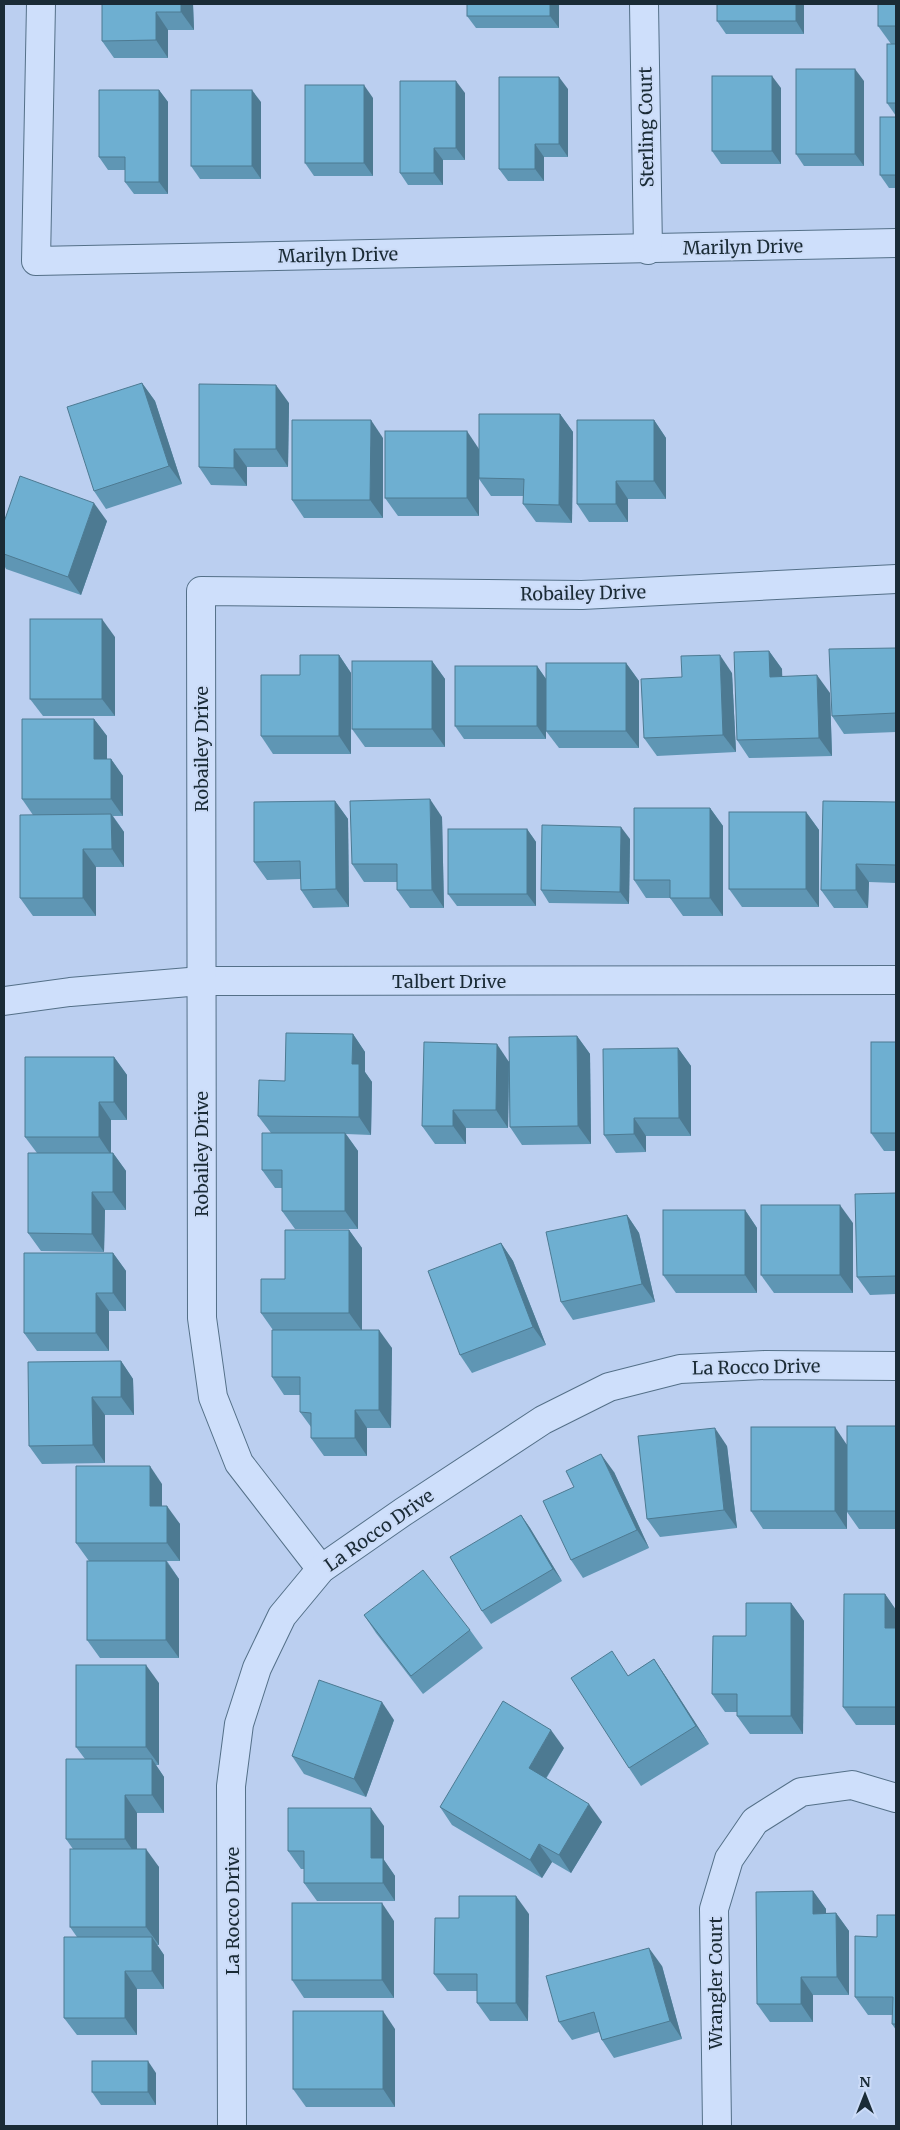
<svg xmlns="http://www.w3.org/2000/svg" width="900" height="2130" viewBox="0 0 900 2130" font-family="Merriweather,serif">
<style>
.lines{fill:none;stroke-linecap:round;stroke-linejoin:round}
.street-casing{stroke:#547088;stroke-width:30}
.street{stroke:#cedffb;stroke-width:28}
.wall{fill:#5f96b4}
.shaded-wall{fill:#4d7a92}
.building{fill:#6eafd1;stroke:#4d7a92}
.labels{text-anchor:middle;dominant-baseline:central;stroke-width:4;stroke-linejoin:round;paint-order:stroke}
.street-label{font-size:18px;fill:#1a2b36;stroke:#cbdbf7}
</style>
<rect width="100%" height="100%" fill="#bbcff0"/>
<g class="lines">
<!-- street casing -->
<g class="street-casing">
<g id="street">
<polyline points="41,4 36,261 896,243"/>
<polyline points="644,4 648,250"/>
<polyline points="4,1001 70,992 201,981 896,980"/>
<polyline points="321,1569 239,1463 213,1397 202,1318 201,591 582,595 896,579"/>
<polyline points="232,2126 231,1786 239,1724 257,1668 282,1616 321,1569 403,1512 543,1420 609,1387 680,1369 765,1365 896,1366"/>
<polyline points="717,2126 714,1909 729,1859 755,1821 801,1792 852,1785 896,1798"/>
</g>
</g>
<!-- street -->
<use href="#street" class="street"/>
</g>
<!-- wall -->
<g class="wall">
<polygon points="102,4 193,4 194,30 168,30 168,58 114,58 102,41"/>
<polygon points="559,4 559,28 476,28 467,16"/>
<polygon points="804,4 804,34 726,34 717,21"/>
<polygon points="896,4 896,44 891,44 878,26"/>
<polygon points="896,44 896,116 887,103"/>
<polygon points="864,81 864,166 804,166 796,154"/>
<polygon points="781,88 781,164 721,164 712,151"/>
<polygon points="568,89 568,157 544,157 544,181 508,181 499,169"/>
<polygon points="159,90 168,102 168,194 134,194 125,182 125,170 108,170 99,157"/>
<polygon points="465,93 465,160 443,160 443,185 408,185 400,173"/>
<polygon points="373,98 373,176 314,176 305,163"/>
<polygon points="261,102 261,179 200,179 191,166"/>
<polygon points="896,117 896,188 889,188 880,175"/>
<polygon points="142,383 155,401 182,484 106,509 94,491"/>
<polygon points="289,403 288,467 247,467 247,486 211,485 199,467"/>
<polygon points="560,414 573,432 572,523 536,522 523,504 523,496 491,496 479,479 479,516 398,516 385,498 479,449"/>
<polygon points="654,420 666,438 666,499 628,499 628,522 589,522 577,504"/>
<polygon points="383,438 383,518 304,518 292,500"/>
<polygon points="107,521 81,595 6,569 4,565 4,522"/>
<polygon points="115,637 115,716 43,716 30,699"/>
<polygon points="896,648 896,732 844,734 832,716"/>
<polygon points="769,651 782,669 782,676 830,693 832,756 749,758 737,740"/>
<polygon points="339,655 351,673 351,754 273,754 261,736 300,675"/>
<polygon points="432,661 445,679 445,747 365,747 352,729"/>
<polygon points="626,663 639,681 639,748 559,748 546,731"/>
<polygon points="537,666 546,679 546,739 464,739 455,726"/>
<polygon points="732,673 736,752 657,756 644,738 682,677"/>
<polygon points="94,719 107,736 107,759 111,759 123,776 123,816 113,816 124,832 124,867 96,867 96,916 33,916 20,898 33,815 22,799"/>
<polygon points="335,801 348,819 349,907 313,908 301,890 301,879 267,880 254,862"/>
<polygon points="896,802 896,883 869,882 868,908 834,908 821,890"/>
<polygon points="710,808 723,826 723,916 683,916 670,898 646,898 634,880"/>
<polygon points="806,812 819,830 819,907 742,907 729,889"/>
<polygon points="442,817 444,908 410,908 397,890 397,882 364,882 352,864"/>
<polygon points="527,829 536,842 536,906 457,906 448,894"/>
<polygon points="630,839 629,904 549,903 541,890"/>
<polygon points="353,1034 365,1052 365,1072 372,1082 371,1135 346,1134 358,1151 358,1229 295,1229 282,1211 282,1188 275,1188 262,1170 271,1133 258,1116 285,1081"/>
<polygon points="577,1036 590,1054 591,1144 522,1145 510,1127 509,1079 508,1128 466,1128 466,1144 435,1144 422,1126 509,1061"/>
<polygon points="896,1042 896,1151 884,1151 871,1133"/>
<polygon points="678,1048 691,1066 691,1136 646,1136 646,1152 616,1153 604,1135"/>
<polygon points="114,1057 127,1075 127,1120 111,1120 111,1153 113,1153 126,1171 126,1210 105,1210 104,1252 41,1251 28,1233 37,1153 25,1137"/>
<polygon points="896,1193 896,1294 870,1295 857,1277"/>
<polygon points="745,1210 757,1228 757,1293 676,1293 663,1275"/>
<polygon points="627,1215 639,1233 655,1302 573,1320 561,1302"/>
<polygon points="853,1223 853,1293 774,1293 761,1275"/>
<polygon points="349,1230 362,1248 362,1330 392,1348 391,1428 367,1428 367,1456 324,1456 311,1438 311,1427 300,1412 300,1395 284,1395 272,1377 273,1330 261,1313 285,1279"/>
<polygon points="501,1243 513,1261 546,1345 472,1373 460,1355"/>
<polygon points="113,1253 126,1271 126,1311 109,1311 109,1351 37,1351 24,1333"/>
<polygon points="121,1361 133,1379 134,1415 105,1415 105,1463 42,1464 29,1446"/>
<polygon points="896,1426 896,1529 859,1529 847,1512 847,1529 763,1529 751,1511 847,1444"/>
<polygon points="727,1446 737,1528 660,1537 647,1519"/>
<polygon points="614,1472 649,1548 583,1578 571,1560"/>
<polygon points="162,1484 162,1506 180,1524 180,1561 167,1561 179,1579 179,1658 100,1658 87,1640 89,1561 76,1543"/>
<polygon points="521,1515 530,1528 562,1581 491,1624 482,1611"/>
<polygon points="885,1594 896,1610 896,1725 856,1725 843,1707"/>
<polygon points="791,1603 804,1621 803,1734 750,1734 737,1716 737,1712 725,1712 712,1694 746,1636"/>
<polygon points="364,1615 470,1630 483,1648 423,1694 376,1633"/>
<polygon points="654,1659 666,1677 709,1744 641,1786 629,1768 629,1675"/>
<polygon points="159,1683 159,1765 156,1765 164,1777 164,1813 137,1813 137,1849 159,1867 159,1945 157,1945 164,1955 164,1989 137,1989 137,2035 77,2035 64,2018 77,1937 70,1927 73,1849 66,1839 85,1759 76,1747"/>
<polygon points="394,1720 366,1797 304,1774 292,1756"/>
<polygon points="564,1748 546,1779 602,1822 571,1873 552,1862 542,1878 452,1825 440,1807"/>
<polygon points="384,1826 384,1860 395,1876 395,1901 317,1901 304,1883 304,1869 301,1869 288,1851"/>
<polygon points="813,1891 826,1909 826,1913 836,1913 849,1931 849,1995 813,1995 813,2022 770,2022 757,2004"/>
<polygon points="529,1914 528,2021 490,2021 477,2003 477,1991 447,1991 434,1974 459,1918"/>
<polygon points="896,1915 896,2030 892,2024 893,2015 868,2015 855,1997 877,1937"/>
<polygon points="394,1921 394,1998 304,1998 292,1980"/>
<polygon points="662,1966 682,2039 614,2058 602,2040 599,2032 572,2040 559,2022"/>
<polygon points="395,2029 395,2107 306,2107 293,2089"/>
<polygon points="156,2073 156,2105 101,2105 92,2092"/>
</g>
<!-- shaded-wall -->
<g class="shaded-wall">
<polygon points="181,4 193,4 194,30 181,12"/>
<polygon points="550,4 559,4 559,28 550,16"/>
<polygon points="796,4 804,4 804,34 796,21"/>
<polygon points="156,12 168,30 168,58 156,40"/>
<polygon points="855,69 864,81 864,166 855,154"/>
<polygon points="772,76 781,88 781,164 772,151"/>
<polygon points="559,77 568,89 568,157 559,144"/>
<polygon points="456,81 465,93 465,160 456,148"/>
<polygon points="364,85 373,98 373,176 364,163"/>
<polygon points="159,90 168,102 168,194 159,182"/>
<polygon points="252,90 261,102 261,179 252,166"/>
<polygon points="535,144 544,157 544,181 535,169"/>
<polygon points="434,148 443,160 443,185 434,173"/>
<polygon points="142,383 155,401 182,484 169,466"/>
<polygon points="276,385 289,403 288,467 276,449"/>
<polygon points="560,414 573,432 572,523 559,505"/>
<polygon points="371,420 383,438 383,518 370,500"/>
<polygon points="654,420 666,438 666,499 654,481"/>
<polygon points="467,431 479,449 479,516 467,498"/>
<polygon points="234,449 247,467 247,486 234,468"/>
<polygon points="616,481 628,499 628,522 616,504"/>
<polygon points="94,503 107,521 81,595 68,577"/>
<polygon points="102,619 115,637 115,716 102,699"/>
<polygon points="769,651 782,669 783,695 770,677"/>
<polygon points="339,655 351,673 351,754 339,736"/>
<polygon points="720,655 732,673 736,752 723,735"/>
<polygon points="432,661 445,679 445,747 432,729"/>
<polygon points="626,663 639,681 639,748 626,731"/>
<polygon points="537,666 546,679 546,739 537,726"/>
<polygon points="817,675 830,693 832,756 819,738"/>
<polygon points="94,719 107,736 107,776 94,759"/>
<polygon points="111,759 123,776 123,816 111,799"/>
<polygon points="430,799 442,817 444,908 432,890"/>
<polygon points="335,801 348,819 349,907 336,889"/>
<polygon points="710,808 723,826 723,916 710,898"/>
<polygon points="806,812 819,830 819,907 806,889"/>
<polygon points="111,814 124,832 124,867 112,849"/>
<polygon points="621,827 630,839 629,904 620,892"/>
<polygon points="527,829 536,842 536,906 527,894"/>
<polygon points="83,849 96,867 96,916 83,898"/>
<polygon points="856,864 869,882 868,908 856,890"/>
<polygon points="353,1034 365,1052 365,1072 372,1082 371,1135 359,1117 352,1064"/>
<polygon points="577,1036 590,1054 591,1144 578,1126"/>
<polygon points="497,1044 509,1062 508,1128 496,1110"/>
<polygon points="678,1048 691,1066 691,1136 679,1118"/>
<polygon points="114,1057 127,1075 127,1120 114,1102"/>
<polygon points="99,1102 111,1120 111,1155 99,1137"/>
<polygon points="453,1110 466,1128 466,1144 453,1126"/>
<polygon points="634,1118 646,1136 646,1152 634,1134"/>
<polygon points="345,1133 358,1151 358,1229 345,1211"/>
<polygon points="113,1153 126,1171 126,1210 113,1192"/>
<polygon points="92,1192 105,1210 104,1252 92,1234"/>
<polygon points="840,1205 853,1223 853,1293 840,1275"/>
<polygon points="745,1210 757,1228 757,1293 745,1275"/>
<polygon points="627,1215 639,1233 655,1302 642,1284"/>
<polygon points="349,1230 362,1248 362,1331 349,1313"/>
<polygon points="501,1243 513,1261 546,1345 533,1327"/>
<polygon points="113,1253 126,1271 126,1311 113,1293"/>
<polygon points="96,1293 109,1311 109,1351 96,1333"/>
<polygon points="379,1330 392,1348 391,1428 379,1410"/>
<polygon points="121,1361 133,1379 134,1415 121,1397"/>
<polygon points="92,1397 105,1415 105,1463 93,1445"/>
<polygon points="355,1410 367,1428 367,1456 355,1438"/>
<polygon points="835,1427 847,1445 847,1529 835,1511"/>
<polygon points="715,1428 727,1446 737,1528 724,1510"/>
<polygon points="601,1454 614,1472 649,1548 637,1530"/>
<polygon points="150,1466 162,1484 162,1524 150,1506"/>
<polygon points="167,1506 180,1524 180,1561 167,1543"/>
<polygon points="521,1515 530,1528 562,1581 553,1569"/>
<polygon points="166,1561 179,1579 179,1658 166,1640"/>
<polygon points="885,1594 896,1610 896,1644 885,1628"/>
<polygon points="791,1603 804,1621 803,1734 791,1716"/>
<polygon points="654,1659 666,1677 709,1744 696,1726"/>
<polygon points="146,1665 159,1683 159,1765 146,1747"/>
<polygon points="382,1702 394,1720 366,1797 354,1779"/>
<polygon points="551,1730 564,1748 541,1786 529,1768"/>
<polygon points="152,1759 164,1777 164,1813 152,1795"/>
<polygon points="125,1795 137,1813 137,1857 125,1839"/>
<polygon points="589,1804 602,1822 571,1873 559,1855"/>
<polygon points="371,1808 384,1826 384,1860 395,1876 395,1901 383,1883 371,1858"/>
<polygon points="539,1844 552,1862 542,1878 530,1860"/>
<polygon points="146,1849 159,1867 159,1945 146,1927"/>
<polygon points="813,1891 826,1909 826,1931 813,1914"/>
<polygon points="516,1896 529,1914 528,2021 516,2003"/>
<polygon points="382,1903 394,1921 394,1998 382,1980"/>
<polygon points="836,1913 849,1931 849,1995 837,1977"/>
<polygon points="152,1937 164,1955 164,1989 152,1971"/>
<polygon points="649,1948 662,1966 682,2039 670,2021"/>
<polygon points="125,1971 137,1989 137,2035 125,2018"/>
<polygon points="801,1977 813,1995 813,2022 801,2004"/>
<polygon points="383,2011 395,2029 395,2107 383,2089"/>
<polygon points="148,2061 156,2073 156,2105 148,2092"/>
</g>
<!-- building -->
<g class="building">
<polygon points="102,4 181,4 181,12 156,12 156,40 102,41"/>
<rect x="467" y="4" width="83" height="12"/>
<rect x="717" y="4" width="79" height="17"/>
<rect x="878" y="4" width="18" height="22"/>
<rect x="887" y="44" width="9" height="59"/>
<rect x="796" y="69" width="59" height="85"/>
<rect x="712" y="76" width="60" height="75"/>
<polygon points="499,77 559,77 559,144 535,144 535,169 499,169"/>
<polygon points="400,81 456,81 456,148 434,148 434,173 400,173"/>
<rect x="305" y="85" width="59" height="78"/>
<polygon points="99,90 159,90 159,182 125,182 125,157 99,157"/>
<rect x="191" y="90" width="61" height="76"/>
<rect x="880" y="117" width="16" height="58"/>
<polygon points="142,383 169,466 94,491 67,407"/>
<polygon points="199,384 276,385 276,449 234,449 234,468 199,467"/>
<polygon points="479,414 560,414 559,505 523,504 524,479 479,478"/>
<polygon points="292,420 371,420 370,500 292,500"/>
<polygon points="577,420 654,420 654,481 616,481 616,504 577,504"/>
<rect x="385" y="431" width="82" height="67"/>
<polygon points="20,476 94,503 68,577 4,554 4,522"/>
<rect x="30" y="619" width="72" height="80"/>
<polygon points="896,648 896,713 832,716 829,649"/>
<polygon points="769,651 770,677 817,675 819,738 737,740 734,652"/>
<polygon points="300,655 339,655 339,736 261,736 261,675 300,675"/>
<polygon points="720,655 723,735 644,738 641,679 682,677 681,656"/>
<rect x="352" y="661" width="80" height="68"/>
<rect x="546" y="663" width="80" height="68"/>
<rect x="455" y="666" width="82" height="60"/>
<polygon points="22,719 94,719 94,759 111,759 111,799 22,799"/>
<polygon points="430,799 432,890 397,890 397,864 352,864 350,801"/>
<polygon points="335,801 336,889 301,890 300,861 254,862 254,802"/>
<polygon points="823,801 896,802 896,865 856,864 856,890 821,890"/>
<polygon points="634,808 710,808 710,898 670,898 670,880 634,880"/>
<rect x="729" y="812" width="77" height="77"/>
<polygon points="111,814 112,849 83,849 83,898 20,898 20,815"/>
<polygon points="542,825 621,827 620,892 541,890"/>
<rect x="448" y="829" width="79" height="65"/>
<polygon points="286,1033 353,1034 352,1064 359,1064 359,1117 258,1116 259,1080 285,1081"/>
<polygon points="577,1036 578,1126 510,1127 509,1037"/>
<polygon points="424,1042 497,1044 496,1110 453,1110 453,1126 422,1126"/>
<rect x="871" y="1042" width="25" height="91"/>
<polygon points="678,1048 679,1118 634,1118 634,1134 604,1135 603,1049"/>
<polygon points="25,1057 114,1057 114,1102 99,1102 99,1137 25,1137"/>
<polygon points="262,1133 345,1133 345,1211 282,1211 282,1170 262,1170"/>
<polygon points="28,1153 113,1153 113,1192 92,1192 92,1234 28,1233"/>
<polygon points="896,1193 896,1276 857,1277 855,1194"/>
<rect x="761" y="1205" width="79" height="70"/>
<rect x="663" y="1210" width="82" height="65"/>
<polygon points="627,1215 642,1284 561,1302 546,1232"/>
<polygon points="285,1230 349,1230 349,1313 261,1313 261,1279 285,1279"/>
<polygon points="501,1243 533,1327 460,1355 428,1271"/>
<polygon points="24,1253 113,1253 113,1293 96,1293 96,1333 24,1333"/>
<polygon points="272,1330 379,1330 379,1410 355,1410 355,1438 311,1438 311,1413 300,1412 300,1377 272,1377"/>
<polygon points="121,1361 121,1397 92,1397 93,1445 29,1446 28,1362"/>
<rect x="847" y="1426" width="49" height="85"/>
<rect x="751" y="1427" width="84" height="84"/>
<polygon points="715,1428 724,1510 647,1519 638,1436"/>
<polygon points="601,1454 637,1530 571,1560 543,1501 574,1487 566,1471"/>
<polygon points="76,1466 150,1466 150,1506 167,1506 167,1543 76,1543"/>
<polygon points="521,1515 553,1569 482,1611 450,1557"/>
<rect x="87" y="1561" width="79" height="79"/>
<polygon points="423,1570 470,1630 411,1676 364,1615"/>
<polygon points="844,1594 885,1594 885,1628 896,1628 896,1707 843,1707"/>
<polygon points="746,1603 791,1603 791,1716 737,1716 737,1694 712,1694 713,1636 746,1636"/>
<polygon points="612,1651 628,1676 654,1659 696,1726 629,1768 571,1678"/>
<rect x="76" y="1665" width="70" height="82"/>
<polygon points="319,1680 382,1702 354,1779 292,1756"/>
<polygon points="503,1701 551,1730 529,1768 589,1804 559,1855 539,1844 530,1860 440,1807"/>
<polygon points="66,1759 152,1759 152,1795 125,1795 125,1839 66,1839"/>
<polygon points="288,1808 371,1808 371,1858 383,1858 383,1883 304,1883 304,1851 288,1851"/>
<rect x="70" y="1849" width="76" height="78"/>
<polygon points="813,1891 813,1914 836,1913 837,1977 801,1977 801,2004 757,2004 756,1892"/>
<polygon points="459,1896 516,1896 516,2003 477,2003 477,1974 434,1974 435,1918 459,1918"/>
<rect x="292" y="1903" width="90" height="77"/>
<polygon points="877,1915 896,1915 896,2024 892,2024 893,1997 855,1997 855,1936 877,1937"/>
<polygon points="64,1937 152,1937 152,1971 125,1971 125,2018 64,2018"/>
<polygon points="649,1948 670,2021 602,2040 594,2012 559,2022 546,1976"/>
<rect x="293" y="2011" width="90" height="78"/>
<rect x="92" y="2061" width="56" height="31"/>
</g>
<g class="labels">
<!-- street labels -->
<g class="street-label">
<text transform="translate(646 127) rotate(-91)">Sterling Court</text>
<text transform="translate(743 247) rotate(-1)">Marilyn Drive</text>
<text transform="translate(338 255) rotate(-1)">Marilyn Drive</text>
<text transform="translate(583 593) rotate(-1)">Robailey Drive</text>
<text transform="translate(201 749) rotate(-90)">Robailey Drive</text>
<text x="449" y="981">Talbert Drive</text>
<text transform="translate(201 1154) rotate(-90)">Robailey Drive</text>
<text transform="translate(756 1367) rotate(-1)">La Rocco Drive</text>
<text transform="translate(379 1530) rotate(-35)">La Rocco Drive</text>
<text transform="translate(232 1911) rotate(-90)">La Rocco Drive</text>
<text transform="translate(715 1983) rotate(-90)">Wrangler Court</text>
</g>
</g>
<!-- border -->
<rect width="900" height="2130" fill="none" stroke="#1a2b36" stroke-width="10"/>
<!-- north arrow -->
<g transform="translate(865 2095)" stroke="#cbdbf7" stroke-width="4" paint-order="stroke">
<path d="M0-4L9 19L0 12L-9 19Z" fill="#1a2b36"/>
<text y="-8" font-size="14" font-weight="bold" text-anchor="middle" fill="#1a2b36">N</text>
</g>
</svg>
